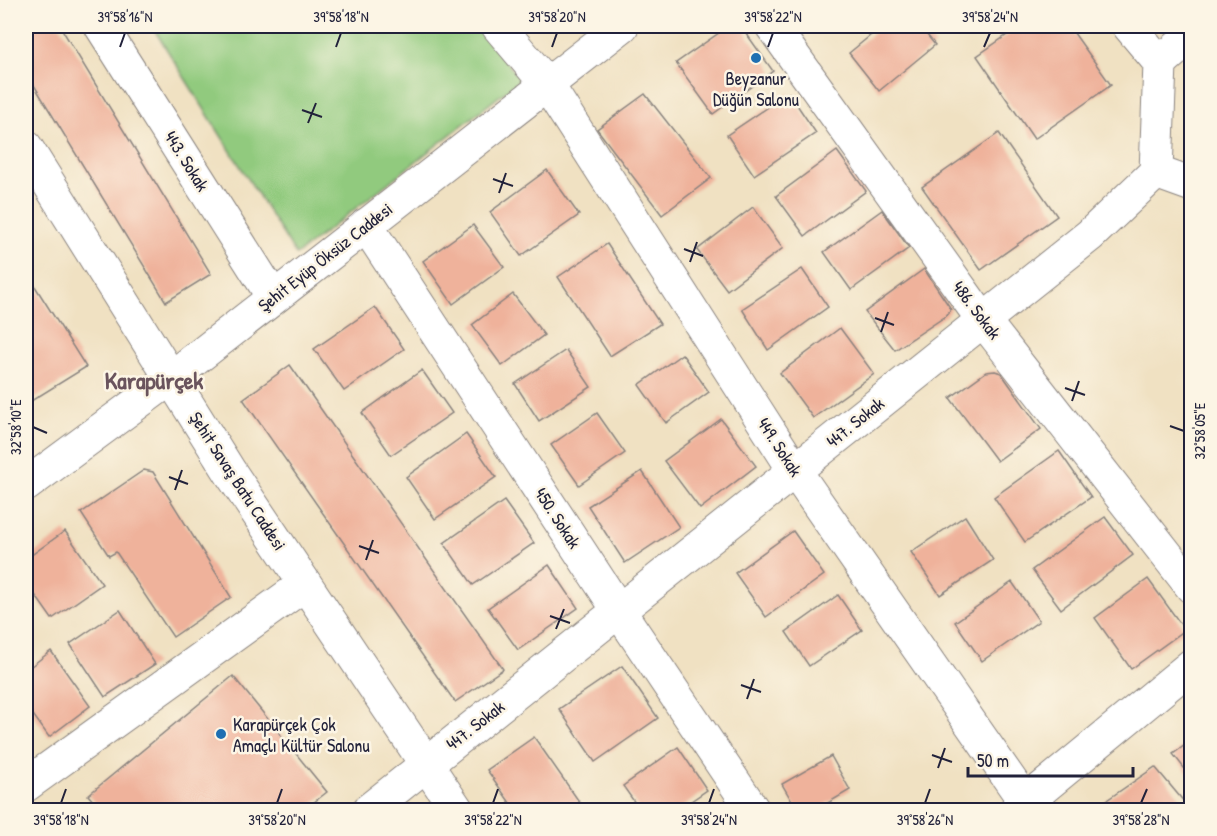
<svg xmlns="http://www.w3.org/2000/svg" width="1217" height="836" viewBox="0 0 1217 836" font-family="'Patrick Hand',sans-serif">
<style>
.green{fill:#91ca7e;stroke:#5a765c;stroke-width:1.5}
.building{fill:#efb29b}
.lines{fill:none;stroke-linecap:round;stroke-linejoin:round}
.minor-casing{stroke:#89827e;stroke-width:35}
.minor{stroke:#fff;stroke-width:33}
.ticks{fill:none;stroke:#22223b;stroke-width:2}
.poi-dot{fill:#1f6fb2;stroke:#fcf5e5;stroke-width:2}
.labels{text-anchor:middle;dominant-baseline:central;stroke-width:5;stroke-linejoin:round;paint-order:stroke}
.poi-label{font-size:18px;fill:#22223b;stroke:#fcf5e5}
.street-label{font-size:18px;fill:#22223b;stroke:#fcf5e5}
.district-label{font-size:24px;font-weight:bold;fill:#6a545d;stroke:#fcf5e5}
.neatline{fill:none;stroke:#22223b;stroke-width:2}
.ticks-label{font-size:15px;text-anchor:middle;fill:#22223b}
</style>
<rect width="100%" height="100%" fill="#fcf5e5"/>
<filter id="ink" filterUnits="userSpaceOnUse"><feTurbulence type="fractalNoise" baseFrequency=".0167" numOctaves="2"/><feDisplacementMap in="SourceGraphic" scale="12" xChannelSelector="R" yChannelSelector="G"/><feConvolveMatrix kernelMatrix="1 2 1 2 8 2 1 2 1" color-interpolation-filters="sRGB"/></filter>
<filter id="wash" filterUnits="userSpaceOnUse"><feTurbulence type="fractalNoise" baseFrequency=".008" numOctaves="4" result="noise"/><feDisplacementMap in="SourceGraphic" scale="24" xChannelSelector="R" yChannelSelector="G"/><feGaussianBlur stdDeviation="1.35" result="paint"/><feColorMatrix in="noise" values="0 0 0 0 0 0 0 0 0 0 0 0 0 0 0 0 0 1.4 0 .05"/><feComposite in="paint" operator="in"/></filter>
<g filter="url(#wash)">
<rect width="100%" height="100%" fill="#f0e1c2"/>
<!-- green -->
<polygon class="green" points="152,26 480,26 520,80 296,255"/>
<g id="blocks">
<!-- building -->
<g class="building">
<polygon points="26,26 60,26 211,274 166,302 26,72"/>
<polygon points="729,26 741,26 773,71 713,114 676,63"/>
<polygon points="882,26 920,26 935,45 879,91 849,53"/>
<polygon points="1020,26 1069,26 1111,85 1034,139 977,56"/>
<polygon points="789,93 816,133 754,175 727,135"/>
<polygon points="645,94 711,178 662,215 597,129"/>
<polygon points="999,133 1057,216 981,270 922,187"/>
<polygon points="837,151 866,191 805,236 776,196"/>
<polygon points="547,170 579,215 521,256 490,212"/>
<polygon points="753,207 783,248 727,290 697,250"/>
<polygon points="882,210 909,248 851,290 824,252"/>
<polygon points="473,225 504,267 453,304 423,261"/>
<polygon points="607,244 660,324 610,356 558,277"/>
<polygon points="802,269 828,307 768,350 742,309"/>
<polygon points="924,269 951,309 946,316 895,350 865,312"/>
<polygon points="26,272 86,367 28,403 26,399"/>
<polygon points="513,294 544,335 502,366 472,325"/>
<polygon points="375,307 404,349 344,391 314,349"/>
<polygon points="840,328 874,374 813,418 780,373"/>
<polygon points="566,350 591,387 539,421 515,384"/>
<polygon points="682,354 709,392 666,423 639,385"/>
<polygon points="290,365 503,669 455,702 243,399"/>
<polygon points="422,370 452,413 391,455 362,413"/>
<polygon points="995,371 1001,373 1041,429 997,461 950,398 986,372"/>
<polygon points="597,413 625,453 579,485 551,445"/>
<polygon points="721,419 756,466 700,509 664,461"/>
<polygon points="466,434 496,477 435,519 406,477"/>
<polygon points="1059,451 1091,497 1025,542 994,497"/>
<polygon points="144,470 153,472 231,597 173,637 116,552 109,556 81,513"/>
<polygon points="642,471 679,527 625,563 588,506"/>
<polygon points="504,501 534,543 473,585 444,543"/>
<polygon points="965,516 993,560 940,595 911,552"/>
<polygon points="1105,517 1133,555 1061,609 1032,570"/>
<polygon points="65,531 102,584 52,619 26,582 26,559"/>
<polygon points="793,531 824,575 766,617 735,573"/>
<polygon points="549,565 578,608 518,650 488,608"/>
<polygon points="1148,579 1185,630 1131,669 1095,618"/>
<polygon points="1012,582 1039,621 982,661 955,622"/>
<polygon points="838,595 862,630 809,666 786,632"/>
<polygon points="120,610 155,664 105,697 70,644"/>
<polygon points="51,651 90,706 49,737 26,705 26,670"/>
<polygon points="622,666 658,718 595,762 559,709"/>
<polygon points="233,676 327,792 304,810 101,810 88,795"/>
<polygon points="534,737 585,810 515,810 487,770"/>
<polygon points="1192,740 1192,778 1173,754"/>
<polygon points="678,747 707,790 678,810 640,810 623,786"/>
<polygon points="831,756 850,790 816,810 797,810 782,784"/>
<polygon points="1155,767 1191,810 1108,810 1104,802"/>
</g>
</g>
</g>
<g filter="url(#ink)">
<use href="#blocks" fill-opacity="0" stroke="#89827e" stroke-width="1.5"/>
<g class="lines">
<!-- minor casing -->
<g class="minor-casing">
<g id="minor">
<polyline points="101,26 273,297"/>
<polyline points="498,26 546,83 795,471 1031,810"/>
<polyline points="772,26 983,320 1192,587"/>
<polyline points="1160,63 1192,35"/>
<polyline points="26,147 230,472 457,810"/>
<polyline points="1156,172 1192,185"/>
<polyline points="366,225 619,611 753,810"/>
<polyline points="26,485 171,378 622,26"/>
<polyline points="26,785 305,584"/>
<polyline points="369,810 1090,235 1156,172 1160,63 1129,26"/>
<polyline points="1016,810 1192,665"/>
</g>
</g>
<!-- minor -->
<use href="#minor" class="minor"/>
</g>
</g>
<!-- ticks -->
<path class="ticks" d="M120 47 125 33M336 47 341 33M552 47 557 33M768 47 773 33M984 47 990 33M302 110 322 117M308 123 316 103M493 179 513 186M499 193 506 173M684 249 703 256M690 262 697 242M875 318 894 325M881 332 888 312M1065 388 1085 395M1072 401 1079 381M1170 426 1184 431M33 427 47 433M169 477 188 484M175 490 182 470M359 546 379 553M366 560 373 540M550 616 570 623M556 629 564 609M741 685 761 692M747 699 754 679M932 755 952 762M938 768 945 748M61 803 66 789M277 803 282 789M493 803 498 789M709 803 714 789M925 803 930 789M1141 803 1147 789"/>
<!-- markers -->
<g class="poi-dot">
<circle cx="756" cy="58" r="6"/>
<circle cx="221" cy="734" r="6"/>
</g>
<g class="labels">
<!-- poi labels -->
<g class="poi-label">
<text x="756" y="78">Beyzanur<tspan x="756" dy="21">Düğün Salonu</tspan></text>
<text x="233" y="724" text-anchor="start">Karapürçek Çok<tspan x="233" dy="21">Amaçlı Kültür Salonu</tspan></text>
</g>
<!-- street labels -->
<g class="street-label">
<text transform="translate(187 161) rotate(58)">443. Sokak</text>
<text transform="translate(325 257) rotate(-38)">Şehit Eyüp Öksüz Caddesi</text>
<text transform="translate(977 310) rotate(53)">486. Sokak</text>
<text transform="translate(855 422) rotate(-39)">447. Sokak</text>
<text transform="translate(780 447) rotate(57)">449. Sokak</text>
<text transform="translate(238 481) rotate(57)">Şehit Savaş Batu Caddesi</text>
<text transform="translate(558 518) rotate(57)">450. Sokak</text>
<text transform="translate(475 725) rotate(-38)">447. Sokak</text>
</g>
<!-- district labels -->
<g class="district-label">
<text x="154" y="380">Karapürçek</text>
</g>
</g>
<!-- margin -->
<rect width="1217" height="836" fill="none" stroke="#fcf5e5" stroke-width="66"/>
<!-- scale -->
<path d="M968 767v9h165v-9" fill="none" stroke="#22223b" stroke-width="3"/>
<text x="977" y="767" font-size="18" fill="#22223b" stroke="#fcf5e5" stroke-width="4.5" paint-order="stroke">50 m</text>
<rect x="33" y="33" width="1151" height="770" class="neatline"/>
<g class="ticks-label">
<text x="125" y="22">39°58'16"N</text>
<text x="341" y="22">39°58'18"N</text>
<text x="557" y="22">39°58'20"N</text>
<text x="773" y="22">39°58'22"N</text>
<text x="990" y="22">39°58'24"N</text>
<text transform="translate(16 427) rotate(-90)" y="5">32°58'10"E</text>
<text transform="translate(1200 431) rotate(-90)" y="5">32°58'05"E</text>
<text x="61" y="825">39°58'18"N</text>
<text x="277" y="825">39°58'20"N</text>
<text x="493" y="825">39°58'22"N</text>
<text x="709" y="825">39°58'24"N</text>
<text x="925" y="825">39°58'26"N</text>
<text x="1141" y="825">39°58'28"N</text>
</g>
</svg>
